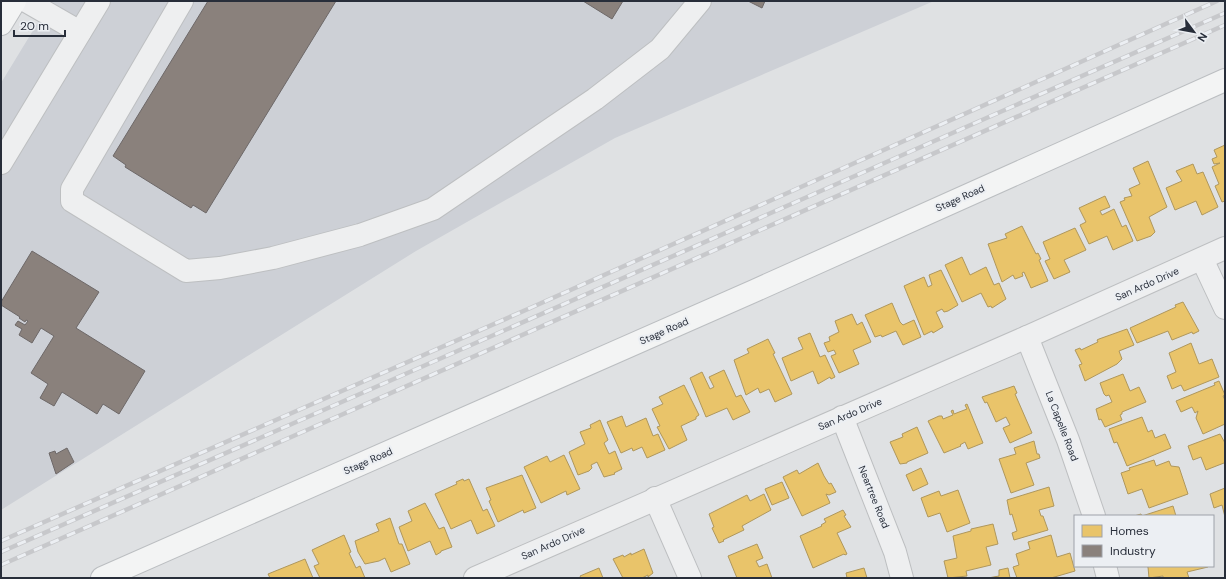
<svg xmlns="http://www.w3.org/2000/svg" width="1226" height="579" viewBox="0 0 1226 579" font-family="'DM Sans',sans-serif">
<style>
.built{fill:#cdd0d6}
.homes{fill:#e9c46a;stroke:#af975c}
.industry{fill:#8a817c;stroke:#6d6868}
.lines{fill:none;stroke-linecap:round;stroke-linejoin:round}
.minor-casing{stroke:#bdbfc1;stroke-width:24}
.major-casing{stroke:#bbbec1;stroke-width:24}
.minor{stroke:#eeeff0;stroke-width:22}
.major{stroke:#f3f4f4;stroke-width:22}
.rail-casing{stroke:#c7c8cb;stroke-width:4.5}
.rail{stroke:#eceff3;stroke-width:3;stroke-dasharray:9;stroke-linecap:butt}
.labels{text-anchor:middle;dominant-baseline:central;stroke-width:4;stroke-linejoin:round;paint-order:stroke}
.street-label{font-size:10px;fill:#282e3a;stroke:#eceff3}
</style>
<rect width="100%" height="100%" fill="#dfe1e3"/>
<!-- built -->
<polygon class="built" points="51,1 934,1 615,138 416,251 1,510 1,83"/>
<!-- homes -->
<g class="homes">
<polygon points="1225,145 1225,201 1222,202 1215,186 1219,184 1212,167 1220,163 1214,164 1212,159 1217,157 1214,150"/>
<polygon points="1148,161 1167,207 1149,217 1155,232 1151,236 1137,241 1120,202 1125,200 1124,198 1132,196 1129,189 1140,184 1133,168"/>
<polygon points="1193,164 1197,174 1203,172 1218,207 1202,215 1196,201 1175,210 1166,188 1182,181 1176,171"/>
<polygon points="1105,196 1110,207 1100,211 1102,215 1114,209 1122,227 1126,225 1133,241 1113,250 1107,236 1089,244 1080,225 1086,222 1079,208"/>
<polygon points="1022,226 1036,254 1038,253 1041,259 1039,260 1048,281 1031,288 1024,272 1022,273 1023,276 1015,279 1013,275 1002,282 988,244 1007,238 1005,234"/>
<polygon points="1075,228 1086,250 1064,260 1070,272 1054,279 1045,261 1050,259 1043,242"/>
<polygon points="962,257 970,275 986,267 994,285 999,283 1006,299 992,308 991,306 988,307 981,293 962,302 945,265"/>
<polygon points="941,270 958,305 948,311 944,312 942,309 936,312 943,327 933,333 932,331 924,335 904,286 924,277 928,287 932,285 929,275"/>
<polygon points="1183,302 1199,331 1193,334 1192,332 1172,340 1168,331 1137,343 1130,328 1176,307 1175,305"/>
<polygon points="892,303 900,322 903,325 914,320 921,337 903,345 896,331 882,337 881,335 875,337 865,315"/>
<polygon points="852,314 857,325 862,322 871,342 853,350 859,364 839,373 831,356 836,354 834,350 828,352 824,343 830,341 829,337 839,332 835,321"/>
<polygon points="1127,329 1134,345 1119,351 1122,359 1117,364 1085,381 1079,365 1082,364 1075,350 1080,348 1081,350 1098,342 1097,340 1099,339"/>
<polygon points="810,333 820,357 825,355 835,377 831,379 830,377 818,384 813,371 791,381 782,358 803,349 798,338"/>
<polygon points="768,339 775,353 773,354 792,394 775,402 769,389 760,393 758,388 746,395 734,360 749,353 747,349"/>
<polygon points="1191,343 1199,364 1212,359 1219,377 1184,391 1181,385 1172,389 1167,376 1176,372 1169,353"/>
<polygon points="724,370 736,397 741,395 750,412 733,420 727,408 706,417 690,378 702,372 710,389 714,387 709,377"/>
<polygon points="1123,374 1130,391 1139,387 1146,402 1122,412 1122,414 1120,415 1122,420 1105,427 1101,419 1099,420 1096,409 1112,402 1109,395 1106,396 1104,394 1100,383"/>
<polygon points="1219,381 1225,395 1223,396 1225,400 1225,424 1203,434 1196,418 1198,411 1195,413 1192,407 1181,412 1176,401 1215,385 1214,383"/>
<polygon points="684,385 699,415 696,417 696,419 681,426 687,440 669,449 657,427 660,426 652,409 663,404 659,397"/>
<polygon points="1014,386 1017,393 1015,394 1032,433 1010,443 1003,428 1010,425 1006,417 996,422 987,402 985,403 982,397"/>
<polygon points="967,404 983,443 968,449 965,442 960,445 961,446 944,453 928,421 939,416 942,416 943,419 953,415 951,411 953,410 954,414 967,409 965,405"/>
<polygon points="622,416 626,427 646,418 653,436 658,434 665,450 647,458 642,447 633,451 632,448 621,453 607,422"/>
<polygon points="1142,417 1148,432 1152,430 1155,438 1165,434 1171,448 1127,466 1117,442 1114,443 1109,429"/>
<polygon points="600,420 608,440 604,443 609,454 615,451 622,469 614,473 615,474 604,477 597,462 591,465 592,468 589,471 578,475 569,452 585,444 580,432 591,428 590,425"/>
<polygon points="917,427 928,453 907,462 907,463 900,464 890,442 903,437 902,434"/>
<polygon points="1220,434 1225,443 1225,464 1224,463 1206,470 1201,457 1193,460 1188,446"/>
<polygon points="1034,441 1037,454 1039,454 1040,458 1026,463 1034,485 1011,493 999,459 1016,454 1014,448"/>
<polygon points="564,455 580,489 567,495 566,491 541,503 524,467 547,456 550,462"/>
<polygon points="1154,460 1156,466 1169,461 1171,466 1179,467 1188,494 1149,508 1142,489 1128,494 1121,473 1130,470 1129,468"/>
<polygon points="818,463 824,476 829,484 831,483 836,492 829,495 826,494 830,503 802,516 783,477 797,470 799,474"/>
<polygon points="921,468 928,484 913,491 906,475"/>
<polygon points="522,475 536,508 524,513 523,510 498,522 489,501 491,500 486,488"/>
<polygon points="463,479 464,481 469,479 483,511 487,509 495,526 477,534 471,520 451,529 435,494 457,484 456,482"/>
<polygon points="782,482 789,498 772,505 765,489"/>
<polygon points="1049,487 1054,506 1039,510 1041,516 1043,516 1048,530 1014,540 1012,533 1017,531 1012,514 1010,515 1007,500"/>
<polygon points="1225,488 1225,517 1222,505 1214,508 1210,494"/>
<polygon points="958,490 970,523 947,532 940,513 928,517 921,498 939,491 941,496"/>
<polygon points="764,494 771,510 742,526 744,530 723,540 724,541 719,543 712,528 714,527 709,514 747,495 750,501"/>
<polygon points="425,503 439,529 444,527 452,547 441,551 441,552 436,555 430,541 408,551 399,527 412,521 408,511"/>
<polygon points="1173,506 1176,516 1134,516 1141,514 1142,516"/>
<polygon points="843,510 846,515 844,516 851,527 837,533 847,554 845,555 844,554 813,568 800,536 822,526 821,525 826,522 824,519"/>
<polygon points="390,518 399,544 402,544 410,564 391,572 385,558 379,561 365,564 358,552 355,541 379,531 376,524"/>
<polygon points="993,524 998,544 986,547 991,565 966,571 967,576 948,578 944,561 957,558 953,536 971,531 971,529"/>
<polygon points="344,535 351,552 349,553 356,568 360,566 365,578 320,578 314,566 319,564 312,550"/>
<polygon points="1051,535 1057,557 1070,553 1075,571 1051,578 1017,578 1013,567 1019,565 1016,554 1030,549 1028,542"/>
<polygon points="757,544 763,558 756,561 759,567 767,564 772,578 737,578 728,556"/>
<polygon points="644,549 653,573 648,577 648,575 642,578 623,578 613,559 623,555 624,557 631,553 631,555"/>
<polygon points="305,559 313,578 270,578 268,574"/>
<polygon points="1146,566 1208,566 1208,567 1187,572 1189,578 1163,578 1163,576 1149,578 1148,567"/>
<polygon points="599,568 603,578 581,578 580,576"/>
<polygon points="864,568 867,578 847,578 846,573"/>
<polygon points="1008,568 1010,578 988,578 999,576 999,570"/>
</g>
<!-- industry -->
<g class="industry">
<polygon points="208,1 336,1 206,213 193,205 191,208 125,167 126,165 113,156"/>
<polygon points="583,1 623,1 612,19"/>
<polygon points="748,1 765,1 762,8"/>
<polygon points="32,251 99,292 76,328 145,371 119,414 103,404 97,414 62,392 54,406 40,398 48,384 31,373 54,336 41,328 32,343 19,335 22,329 15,325 18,321 25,325 28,321 26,320 25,322 19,318 20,317 1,305 1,302"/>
<polygon points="67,448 74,462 56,474 49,453 55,451 56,454"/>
</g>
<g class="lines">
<!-- minor casing -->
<g class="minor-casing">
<g id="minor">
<polyline points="26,1 80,32"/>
<polyline points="182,1 72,189 72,201 186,271 220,268 273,258 360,235 433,209 595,99 660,49 700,1"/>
<polyline points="1,163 99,1"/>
<polyline points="1202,259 1225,308"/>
<polyline points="1027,337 1068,440 1094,516"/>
<polyline points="842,417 895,552 902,578"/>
<polyline points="655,498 690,578"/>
<polyline points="1105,566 1108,578"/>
<polyline points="475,578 1027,337 1225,248"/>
</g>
</g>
<!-- major casing -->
<g class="major-casing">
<g id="major">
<polyline points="1,24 15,1"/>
<polyline points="102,578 754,291 1225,80"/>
</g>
</g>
<!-- minor -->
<use href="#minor" class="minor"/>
<!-- major -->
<use href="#major" class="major"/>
<!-- rail casing -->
<g class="rail-casing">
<g id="rail">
<polyline points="1,541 528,309 1217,1"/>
<polyline points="1,552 1225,13"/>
<polyline points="1,565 1225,25"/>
</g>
</g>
<!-- rail -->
<use href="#rail" class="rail"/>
</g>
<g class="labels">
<!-- street labels -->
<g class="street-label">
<text transform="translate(960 198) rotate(-24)">Stage Road</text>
<text transform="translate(1147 284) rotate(-24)">San Ardo Drive</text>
<text transform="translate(664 331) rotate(-24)">Stage Road</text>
<text transform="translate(850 414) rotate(-23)">San Ardo Drive</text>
<text transform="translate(1062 426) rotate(69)">La Capelle Road</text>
<text transform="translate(368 461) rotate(-24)">Stage Road</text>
<text transform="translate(874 497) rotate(68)">Neartree Road</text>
<text transform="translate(553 543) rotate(-24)">San Ardo Drive</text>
</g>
</g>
<!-- border -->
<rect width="1226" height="579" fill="none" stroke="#282e3a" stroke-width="4"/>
<!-- legend -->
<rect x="1074" y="515" width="140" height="52" fill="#eceff3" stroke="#9ea2a9"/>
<rect x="1082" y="525" width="20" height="12" fill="#e9c46a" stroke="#9ea2a9"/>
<text x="1110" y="535" font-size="12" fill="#282e3a">Homes</text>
<rect x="1082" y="545" width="20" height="12" fill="#8a817c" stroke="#9ea2a9"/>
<text x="1110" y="555" font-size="12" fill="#282e3a">Industry</text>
<!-- north arrow -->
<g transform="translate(1194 32) rotate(122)" stroke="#eceff3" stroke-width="3" paint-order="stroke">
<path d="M0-3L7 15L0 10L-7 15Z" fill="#282e3a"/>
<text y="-6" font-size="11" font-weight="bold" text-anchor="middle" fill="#282e3a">N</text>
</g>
<!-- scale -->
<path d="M14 30v6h51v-6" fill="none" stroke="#282e3a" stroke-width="2"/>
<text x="20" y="30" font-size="12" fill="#282e3a" stroke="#eceff3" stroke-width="3" paint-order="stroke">20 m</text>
</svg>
